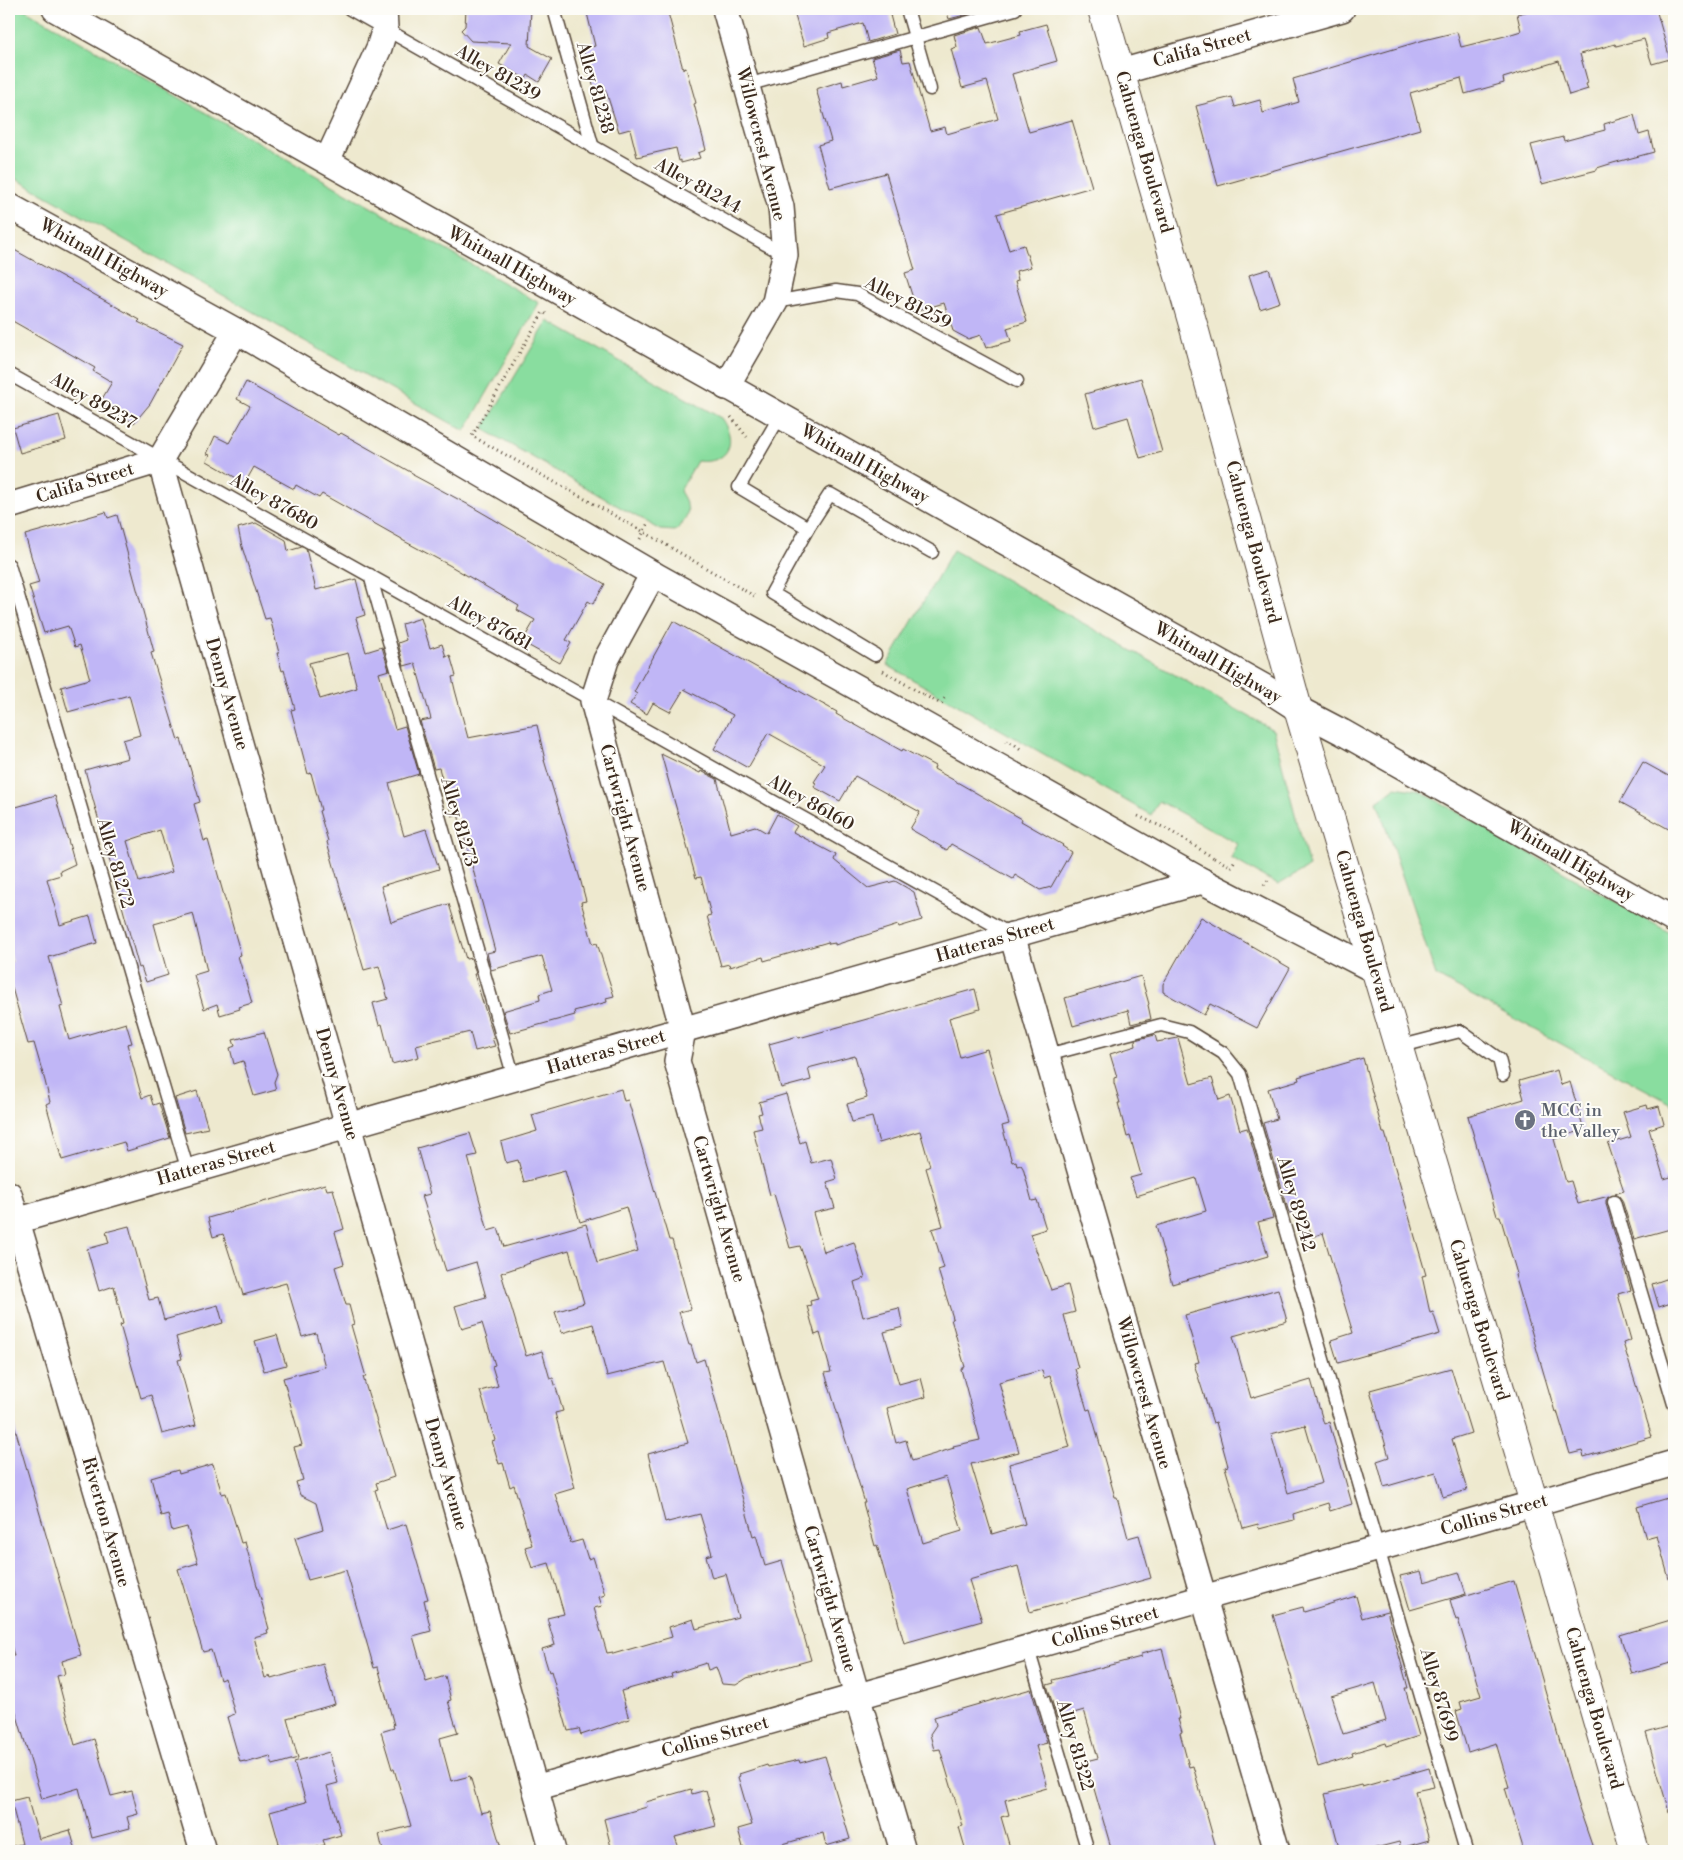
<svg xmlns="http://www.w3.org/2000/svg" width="1683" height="1860" viewBox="0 0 1683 1860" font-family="'Libre Bodoni',serif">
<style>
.green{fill:#89dd9f;stroke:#62845e}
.building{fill:#c0b6f6;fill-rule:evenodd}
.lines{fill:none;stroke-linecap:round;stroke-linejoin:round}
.service-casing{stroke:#564739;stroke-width:15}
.minor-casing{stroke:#564739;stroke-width:28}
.secondary-casing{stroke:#564739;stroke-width:30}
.path{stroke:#564739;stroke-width:3;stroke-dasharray:1 4;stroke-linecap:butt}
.service{stroke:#fff;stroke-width:12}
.minor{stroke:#fff;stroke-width:25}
.secondary{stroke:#fff;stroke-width:28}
.labels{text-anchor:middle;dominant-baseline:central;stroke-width:4;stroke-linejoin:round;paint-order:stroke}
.street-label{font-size:18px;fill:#3b2a1e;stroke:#fdfcf7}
.worship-label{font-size:18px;fill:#5b616d;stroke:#fdfcf7;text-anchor:start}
</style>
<rect width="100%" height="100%" fill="#fdfcf7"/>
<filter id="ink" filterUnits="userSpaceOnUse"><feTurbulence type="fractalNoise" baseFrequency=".02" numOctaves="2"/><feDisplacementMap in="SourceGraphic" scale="10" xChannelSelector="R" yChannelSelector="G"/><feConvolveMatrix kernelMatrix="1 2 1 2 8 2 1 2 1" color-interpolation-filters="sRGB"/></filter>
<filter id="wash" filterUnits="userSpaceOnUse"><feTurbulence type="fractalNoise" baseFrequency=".0096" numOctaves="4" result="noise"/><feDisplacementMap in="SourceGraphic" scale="20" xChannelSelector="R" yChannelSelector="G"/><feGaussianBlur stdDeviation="1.12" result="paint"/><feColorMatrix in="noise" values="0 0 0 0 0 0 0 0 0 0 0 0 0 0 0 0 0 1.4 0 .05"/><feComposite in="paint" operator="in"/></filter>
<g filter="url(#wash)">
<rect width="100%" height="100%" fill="#eee9cf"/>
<!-- green -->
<g class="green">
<polygon points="9,9 24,9 539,303 465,431 9,175"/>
<path d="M548 321 721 418C739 442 728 465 697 461L680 491C691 509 691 516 675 531L660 530 483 429Z"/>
<polygon points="953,550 1273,730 1309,867 1278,885 1231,858 1238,844 1159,801 1151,815 887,665"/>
<polygon points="1396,787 1420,791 1674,935 1674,1105 1436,976 1377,801"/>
</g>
<g id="blocks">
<!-- building -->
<g class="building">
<polygon points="466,9 529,9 529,11 531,9 529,46 552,59 539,82 528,75 526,79 499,64 511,43 471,41 461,30 465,26"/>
<polygon points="586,9 667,9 683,69 686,68 696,103 694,104 706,150 698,153 700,158 681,163 681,160 679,161 676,148 637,157 630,129 619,132 604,85 594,88 583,49 595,46"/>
<polygon points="793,9 894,9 895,14 890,15 895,34 868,42 863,23 828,33 829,38 804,46"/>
<polygon points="946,9 976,9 976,12 949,19"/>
<polygon points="1537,9 1656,9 1670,59 1652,64 1644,39 1616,46 1615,44 1580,54 1588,83 1586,84 1588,89 1569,95 1559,61 1503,78 1504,83 1465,94 1461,78 1410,93 1420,129 1218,186 1196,106 1232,97 1235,107 1260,100 1263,113 1299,102 1293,79 1424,40 1457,32 1461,47 1505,36 1521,31 1517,14"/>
<polygon points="1046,24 1057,61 1012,74 1029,132 1072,120 1092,187 997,214 1009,250 1024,245 1031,267 1016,271 1018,280 1015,281 1027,322 1007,328 1011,341 986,348 981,335 968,339 953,331 944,303 917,311 905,273 915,270 886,173 830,188 818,145 831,141 816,89 842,81 843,86 878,76 872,58 900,50 903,62 910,61 930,131 945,127 947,134 998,119 987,81 962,88 951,49 957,47 954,35 981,27 987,44 1021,35 1020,31"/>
<polygon points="1634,115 1639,135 1649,132 1654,152 1613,163 1597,168 1597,170 1542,184 1531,145 1563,137 1564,141 1605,130 1604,124"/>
<polygon points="9,247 140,320 138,322 183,344 150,404 134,423 99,404 112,382 93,371 95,368 9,319"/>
<polygon points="1269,269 1280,302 1260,309 1249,275"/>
<polygon points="1141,378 1162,452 1140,458 1128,417 1094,427 1085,394"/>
<polygon points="246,382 339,435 341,433 414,474 413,475 469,505 605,584 593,604 588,601 566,640 571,643 560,663 522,642 535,620 517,610 519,606 449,565 402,540 402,539 322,494 319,498 296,485 294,489 254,467 245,483 207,461 210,455 207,454 215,436 229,443 250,406 237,399"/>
<polygon points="59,415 66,440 20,453 13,428"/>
<path d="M106 512 108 518 117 515 154 652 151 653 178 740 181 739 191 771 200 802 194 804 204 841 208 840 241 955 238 956 252 1003 239 1007 240 1009 220 1015 217 1004 204 1009 194 975 207 971 193 913 154 924 168 975 146 982 141 967 139 968 85 770 128 758 123 740 140 735 129 695 68 712 61 687 90 679 80 645 75 647 68 626 44 633 29 586 39 583 25 535ZM160 830 172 872 139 882 127 841Z"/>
<path d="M256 523 286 540 288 551 302 547 306 549 316 590 356 579 365 615 356 618 366 652 382 647 389 670 379 673 395 729 405 726 419 774 389 783 404 836 426 829 439 869 381 886 391 922 449 904 466 959 471 958 476 974H474L494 1038H492L495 1046 475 1051 470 1032 416 1045 419 1057 392 1064 382 1024 379 1025 373 1003 388 999 379 966 364 970 327 842 328 841 319 811 321 810 311 773 308 774 291 710 295 709 284 670 282 671 277 653H279L270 618 265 619 242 547 238 528ZM348 653 357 688 320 699 309 663Z"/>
<polygon points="421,618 430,648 442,644 446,657 450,655 456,676 452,677 455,690 468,738 537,725 545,760 544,760 581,882 586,901 581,902 593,944 597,943 614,996 606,998 607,1002 574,1011 575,1015 510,1033 503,1011 540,1000 539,994 552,990 542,956 491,970 487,953 495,951 458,814 452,816 439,768 434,769 420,721 431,719 415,663 404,666 398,643 406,640 402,624"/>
<polygon points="673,621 837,712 836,714 902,751 903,749 935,766 934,769 1022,819 1021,821 1063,845 1062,846 1071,852 1051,887 1040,890 1015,875 1013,879 951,844 947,850 910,829 920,812 855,776 840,801 814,787 816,783 814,782 825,765 768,733 748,768 714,749 733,715 684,689 670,712 653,703 647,714 630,704 637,694 634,692"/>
<polygon points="661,754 700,773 701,771 717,779 731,833 755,826 767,833 777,814 797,826 793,832 836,855 834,860 868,888 895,881 914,892 922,920 899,927 898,925 835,945 835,943 829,944 828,942 764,961 763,957 730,967 729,964 721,966 707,916 711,915 701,877 696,878"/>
<polygon points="1643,762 1674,779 1674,832 1620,802"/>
<polygon points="55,796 75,864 60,871 61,875 47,879 60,925 90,916 97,943 49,957 63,1006 60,1007 69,1040 126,1023 132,1043 127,1044 142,1098 150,1095 153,1105 159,1103 170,1138 127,1151 124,1142 62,1160 46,1104 50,1102 45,1081 34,1043 28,1044 10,981 11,975 9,966 9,963 13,962 9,947 9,809"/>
<polygon points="1201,917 1290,968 1257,1028 1210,1004 1204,1015 1163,992 1163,984"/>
<polygon points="1141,976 1149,1004 1148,1005 1151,1019 1131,1024 1128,1010 1073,1026 1065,998"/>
<path d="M975 989 980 1009 949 1018 960 1057 987 1049 1009 1124 1002 1126 1012 1162 1016 1161 1017 1166 1021 1165 1023 1168 1032 1201 1037 1200 1046 1229 1030 1234 1051 1290 1068 1285 1075 1312 1064 1315 1078 1368 1075 1369 1087 1410 1090 1409 1115 1497H1117L1128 1538 1139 1535 1151 1578 1030 1612 1018 1566 969 1580 982 1621 904 1643 877 1545 875 1546 863 1503H865L825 1373 831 1372 820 1333 815 1335 807 1306 811 1305 810 1301 818 1299 800 1246 790 1248 774 1194 770 1195 753 1130 762 1128 758 1114 762 1113 759 1102 786 1094 800 1143 805 1141 811 1163 831 1158 837 1179 827 1182 835 1208 813 1213 824 1252 854 1242 865 1278 854 1282 863 1317 899 1308 903 1327 884 1332 899 1384 921 1378 926 1397 887 1408 896 1443 906 1440 912 1461 954 1448 953 1446 980 1440 961 1369 965 1367 951 1319 953 1318 938 1270 944 1268 932 1229 943 1226 926 1168 930 1166 920 1131 879 1143 872 1117 852 1122 847 1104 867 1098 855 1056 808 1068 811 1080 781 1088 769 1044 798 1036 799 1038ZM1042 1370 1044 1378 1050 1376 1070 1447 1009 1464 1025 1524 992 1534 971 1464 1019 1452 999 1382ZM946 1477 962 1531 923 1543 907 1489Z"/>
<polygon points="264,1032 277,1074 274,1082 276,1090 254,1096 243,1061 234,1064 230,1048 235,1046 233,1040"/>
<polygon points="1155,1035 1157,1042 1178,1038 1191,1084 1212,1078 1219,1100 1230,1096 1240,1130 1247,1128 1273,1218 1258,1222 1268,1256 1172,1284 1156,1226 1206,1211 1196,1178 1136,1196 1130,1178 1141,1175 1130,1136 1127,1137 1118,1103 1120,1103 1114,1083 1114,1078 1117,1077 1110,1054 1136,1046 1135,1040"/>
<polygon points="1363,1058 1383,1133 1385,1133 1426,1275 1422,1276 1430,1313 1433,1312 1440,1334 1338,1363 1331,1340 1353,1333 1323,1233 1312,1237 1304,1210 1289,1213 1263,1123 1277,1119 1268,1089 1299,1080 1298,1077"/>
<polygon points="1557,1070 1561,1085 1570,1082 1584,1130 1554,1139 1566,1182 1571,1181 1578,1204 1609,1196 1606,1200 1606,1204 1631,1290 1618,1294 1631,1340 1623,1343 1652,1437 1584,1457 1582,1451 1570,1454 1557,1411 1555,1412 1515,1275 1517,1274 1500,1216 1497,1216 1468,1116 1524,1099 1519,1081"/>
<path d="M621 1089 624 1101 628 1100 669 1240H672L691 1309 679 1312 689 1345H691L696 1362 704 1359 753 1536 756 1535 765 1566 782 1561 811 1660 747 1678 736 1685 722 1684 716 1667 708 1670 706 1663 671 1674 672 1677 621 1691 629 1719 581 1735 579 1729 568 1731 551 1671 549 1672 542 1649 555 1645 547 1618 564 1614 549 1563 532 1568 525 1547 532 1545 514 1485 510 1487 503 1463 499 1464 492 1441 495 1440 480 1391 498 1386 492 1366 495 1365 482 1323 462 1329 455 1306 486 1297 476 1262 446 1271 422 1196 430 1194 417 1148 470 1133 477 1155 468 1157 488 1231 498 1228 504 1247 586 1224 597 1263 638 1251 626 1207 580 1222 565 1171 524 1182 518 1160 506 1163 501 1142 537 1131 532 1115ZM569 1250 584 1303 555 1312 562 1333 593 1324 607 1376 664 1362 688 1443 648 1454 665 1522 668 1521V1522L700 1514 712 1554 706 1556 712 1578 726 1574 738 1617 696 1629 693 1619 669 1627 672 1637 613 1654V1652L607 1653 594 1608 602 1606 599 1597 605 1595 593 1557 588 1559 582 1540 571 1543 555 1494 575 1488 555 1413 563 1411 553 1378 550 1379 542 1351 526 1356 501 1273 530 1263 529 1262Z"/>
<polygon points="197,1091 208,1128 185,1133 175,1098"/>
<polygon points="1647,1105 1648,1109 1659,1106 1664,1124 1649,1129 1664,1179 1674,1176 1674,1228 1634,1239 1622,1200 1619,1196 1615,1194 1624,1191 1608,1144 1631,1137 1623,1112"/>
<polygon points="325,1184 327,1190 333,1189 344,1229 335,1232 344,1264 335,1267 346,1305 349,1305 354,1324 351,1325 366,1377 363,1377 394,1477 376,1483 378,1489 375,1490 387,1530 406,1524 428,1599 424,1600 431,1631 413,1636 426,1682 445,1676 451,1700 448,1701 458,1733 440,1738 442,1747 451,1781 470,1776 481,1813 490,1811 502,1851 383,1851 379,1834 411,1826 394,1769 392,1769 381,1732 394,1728 393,1725 394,1725 378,1667 374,1668 346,1570 308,1580 295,1538 323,1529 316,1503 300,1495 296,1482 303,1480 294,1447 302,1445 283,1378 325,1367 316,1333 302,1337 286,1283 243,1295 232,1259 231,1259 223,1234 213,1237 208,1218"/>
<polygon points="129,1226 149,1300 158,1298 164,1320 218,1305 223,1323 176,1337 182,1359 178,1360 196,1425 162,1434 151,1395 141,1398 120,1325 123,1324 114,1286 99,1291 87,1249 109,1243 106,1232"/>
<polygon points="1669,1278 1674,1294 1674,1302 1659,1307 1652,1284"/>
<path d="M1278 1289 1287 1321 1233 1336 1251 1398 1311 1380 1324 1424 1329 1422 1352 1504 1330 1511 1328 1503 1293 1514 1294 1520 1259 1529 1258 1524 1243 1528 1225 1467 1228 1466 1216 1422 1213 1423 1195 1367 1196 1366 1195 1363 1199 1362 1185 1315ZM1305 1425 1322 1483 1288 1493 1271 1434Z"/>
<polygon points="277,1335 286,1365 264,1371 255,1341"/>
<polygon points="1451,1368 1471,1433 1452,1439 1467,1490 1443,1497 1436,1472 1384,1487 1377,1461 1389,1457 1370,1390"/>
<polygon points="14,1425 81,1655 62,1661 65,1674 57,1676 75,1745 94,1739 111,1796 132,1791 138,1814 127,1817 130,1828 92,1838 79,1788 42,1799 9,1689 9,1657 14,1656 9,1638 9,1426"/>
<polygon points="213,1464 222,1494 226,1493 241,1543 245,1542 269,1629 267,1630 268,1633 254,1637 265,1678 270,1676 271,1679 323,1664 335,1704 287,1718 298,1758 273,1765 270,1756 245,1763 245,1761 240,1762 227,1717 235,1714 225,1678 220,1680 211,1650 203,1652 178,1569 198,1563 187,1527 172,1531 168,1514 161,1516 151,1478 178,1470 179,1474"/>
<polygon points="1674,1496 1674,1579 1669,1579 1657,1536 1646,1539 1637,1507"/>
<polygon points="1421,1571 1424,1582 1459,1572 1466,1594 1410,1610 1400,1576"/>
<polygon points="1514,1581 1577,1802 1594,1851 1524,1851 1505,1788 1509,1787 1496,1743 1468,1752 1456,1711 1462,1709 1460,1702 1481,1696 1458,1619 1456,1620 1450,1600"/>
<path d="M1356 1596 1362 1618 1387 1611 1408 1688H1405L1419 1736 1387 1746 1386 1743 1352 1753 1353 1756 1318 1767 1273 1615 1303 1607 1304 1612ZM1375 1683 1386 1721 1343 1734 1331 1696Z"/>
<polygon points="1674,1619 1674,1662 1632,1674 1620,1635"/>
<polygon points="1162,1648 1180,1719 1178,1719 1182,1732 1180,1733 1189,1767 1193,1766 1217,1851 1112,1851 1086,1761 1098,1758 1084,1710 1057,1718 1047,1685 1054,1683 1053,1680 1141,1657 1141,1654"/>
<polygon points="1031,1689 1047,1743 1036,1746 1047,1784 1045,1784 1047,1788 1005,1800 1009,1815 1001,1817 1011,1851 966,1851 959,1827 963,1826 940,1749 934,1750 930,1734 936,1725 934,1717"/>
<polygon points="1674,1725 1674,1811 1669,1812 1646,1733"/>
<polygon points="329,1752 338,1783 327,1786 341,1835 323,1840 325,1845 303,1851 281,1851 270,1812 306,1802 294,1762"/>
<polygon points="825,1756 850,1839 826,1846 823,1833 779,1845 780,1851 744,1851 738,1829 752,1825 738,1777 740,1776 739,1774 767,1765 768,1767 799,1760 800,1763"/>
<polygon points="1429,1768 1434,1787 1415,1791 1429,1840 1401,1848 1399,1842 1364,1851 1340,1851 1325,1794 1361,1785 1362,1787"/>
<polygon points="691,1789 692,1794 706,1790 716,1826 675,1837 680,1851 612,1851 604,1819 647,1807 646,1802"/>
<polygon points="27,1797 39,1839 70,1830 76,1851 14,1851 13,1846 22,1844 11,1801"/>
</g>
</g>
</g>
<g filter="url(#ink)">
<use href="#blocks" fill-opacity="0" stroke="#564739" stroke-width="1"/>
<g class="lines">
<!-- service casing -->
<g class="service-casing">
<g id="service">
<polyline points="350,9 785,255"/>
<polyline points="554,9 593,148"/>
<polyline points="907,9 930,89"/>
<polyline points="747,85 1015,9"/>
<polyline points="775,302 836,291 857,294 1017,381"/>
<polyline points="9,374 1012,935"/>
<polyline points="780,416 739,487 808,528 830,494 932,552"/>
<polyline points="808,528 772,593 875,655"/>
<polyline points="9,565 188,1171"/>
<polyline points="370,575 514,1078"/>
<polyline points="1398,1047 1460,1031 1499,1059 1503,1075"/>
<polyline points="1047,1055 1161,1025 1189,1032 1223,1053 1240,1074 1466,1851"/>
<polyline points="1614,1202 1674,1404"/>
<polyline points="1028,1649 1088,1851"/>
</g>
</g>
<!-- minor casing -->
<g class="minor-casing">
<g id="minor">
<polyline points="55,9 1264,687 1298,709 1342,732 1674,920"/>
<polyline points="725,9 781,207 785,255 775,302 726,387"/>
<polyline points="1121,72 1342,9"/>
<polyline points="327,161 379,48 385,28 384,9"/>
<polyline points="9,206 236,331 653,574 912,718 1202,881 1376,971"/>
<polyline points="236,331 160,460 553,1851"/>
<polyline points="9,506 160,460"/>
<polyline points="653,574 606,660 593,701 683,1030 677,1061 857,1696 903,1851"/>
<polyline points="1012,935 1277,1851"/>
<polyline points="9,1194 203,1851"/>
<polyline points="9,1223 1202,881"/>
<polyline points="535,1788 1379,1548 1674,1463"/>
</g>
</g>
<!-- secondary casing -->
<g class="secondary-casing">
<polyline id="secondary" points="1102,9 1194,328 1298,709 1534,1503 1635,1851"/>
</g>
<!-- path -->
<g class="path">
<polyline points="546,314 543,312 472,436 644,532 754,596"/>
<polyline points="731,417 747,437"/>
<polyline points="640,539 648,523"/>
<polyline points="883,671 924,695"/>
<polyline points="924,695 941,704 945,698"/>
<polyline points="1006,741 1014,744 1022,750"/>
<polyline points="1138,816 1167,829 1214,858"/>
<polyline points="1214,858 1228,865"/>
<polyline points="1231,867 1235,860"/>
<polyline points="1264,885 1268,880"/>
</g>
<!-- service -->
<use href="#service" class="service"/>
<!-- minor -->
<use href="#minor" class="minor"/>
<!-- secondary -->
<use href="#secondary" class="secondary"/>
</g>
</g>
<!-- icons -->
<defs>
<g id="church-disc" transform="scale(1.125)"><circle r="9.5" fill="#6b7280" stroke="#fdfcf7"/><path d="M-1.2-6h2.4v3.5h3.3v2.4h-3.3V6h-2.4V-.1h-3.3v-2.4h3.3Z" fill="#fff"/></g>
</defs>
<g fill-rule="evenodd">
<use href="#church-disc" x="1525" y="1120"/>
</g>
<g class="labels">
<!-- street labels -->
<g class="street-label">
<text transform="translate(1202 48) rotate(-16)">Califa Street</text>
<text transform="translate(498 73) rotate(30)">Alley 81239</text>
<text transform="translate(595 88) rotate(74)">Alley 81238</text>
<text transform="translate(761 144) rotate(76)">Willowcrest Avenue</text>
<text transform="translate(1144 152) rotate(74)">Cahuenga Boulevard</text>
<text transform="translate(698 186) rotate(29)">Alley 81244</text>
<text transform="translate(104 258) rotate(29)">Whitnall Highway</text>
<text transform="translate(512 266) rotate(29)">Whitnall Highway</text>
<text transform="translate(908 303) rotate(27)">Alley 81259</text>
<text transform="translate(93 401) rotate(30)">Alley 89237</text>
<text transform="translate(865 464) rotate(29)">Whitnall Highway</text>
<text transform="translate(85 483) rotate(-17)">Califa Street</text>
<text transform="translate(274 502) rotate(29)">Alley 87680</text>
<text transform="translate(1253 542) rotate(75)">Cahuenga Boulevard</text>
<text transform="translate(490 623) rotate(29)">Alley 87681</text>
<text transform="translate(1218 663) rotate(30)">Whitnall Highway</text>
<text transform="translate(227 694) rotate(74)">Denny Avenue</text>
<text transform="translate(811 803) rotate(29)">Alley 86160</text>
<text transform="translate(625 818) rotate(75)">Cartwright Avenue</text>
<text transform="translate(459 822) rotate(74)">Alley 81273</text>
<text transform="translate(1571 861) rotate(30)">Whitnall Highway</text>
<text transform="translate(115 863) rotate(74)">Alley 81272</text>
<text transform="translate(1364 931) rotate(74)">Cahuenga Boulevard</text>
<text transform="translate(995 940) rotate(-16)">Hatteras Street</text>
<text transform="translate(606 1052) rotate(-16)">Hatteras Street</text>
<text transform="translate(337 1084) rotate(74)">Denny Avenue</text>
<text transform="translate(216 1163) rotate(-16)">Hatteras Street</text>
<text transform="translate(1296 1204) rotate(74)">Alley 89242</text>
<text transform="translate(719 1209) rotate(74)">Cartwright Avenue</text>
<text transform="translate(1479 1320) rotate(73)">Cahuenga Boulevard</text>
<text transform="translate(1144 1393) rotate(74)">Willowcrest Avenue</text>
<text transform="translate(446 1474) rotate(74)">Denny Avenue</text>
<text transform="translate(1494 1515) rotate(-16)">Collins Street</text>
<text transform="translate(106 1522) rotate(74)">Riverton Avenue</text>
<text transform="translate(830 1599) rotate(74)">Cartwright Avenue</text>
<text transform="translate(1105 1627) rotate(-16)">Collins Street</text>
<text transform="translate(1439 1695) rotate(74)">Alley 87699</text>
<text transform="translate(1594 1708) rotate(74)">Cahuenga Boulevard</text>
<text transform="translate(715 1737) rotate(-16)">Collins Street</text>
<text transform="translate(1075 1745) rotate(74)">Alley 81322</text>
</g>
<!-- worship labels -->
<g class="worship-label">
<text x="1541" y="1110">MCC in<tspan x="1541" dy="21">the Valley</tspan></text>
</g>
</g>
<!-- margin -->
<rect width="1683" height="1860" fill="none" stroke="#fdfcf7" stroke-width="30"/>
</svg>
